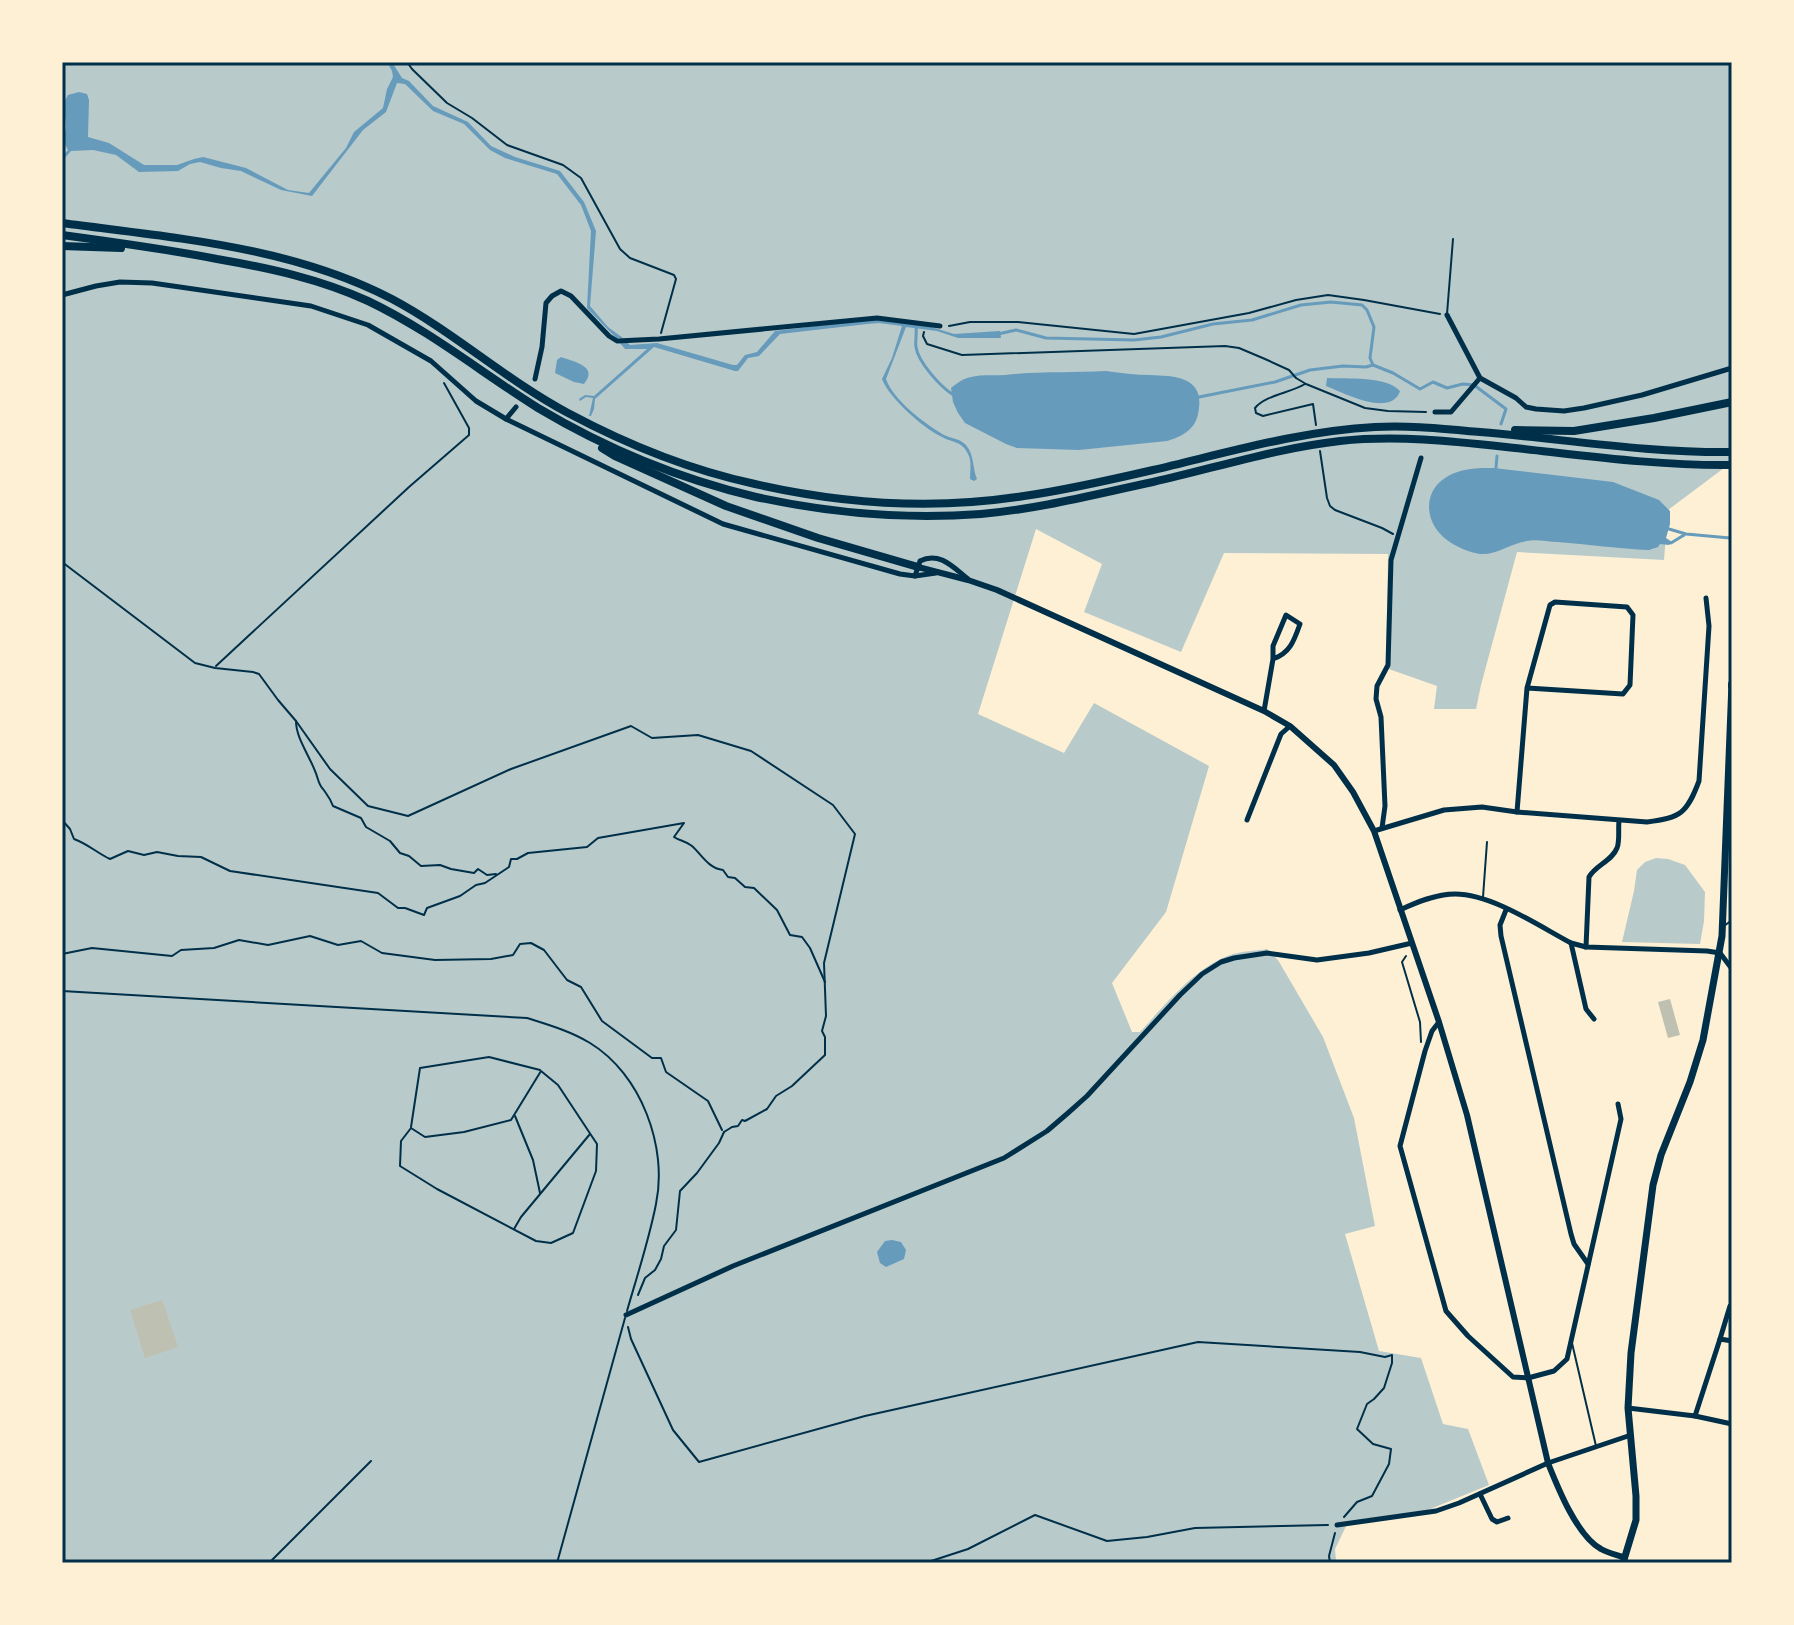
<svg xmlns="http://www.w3.org/2000/svg" width="1794" height="1625" viewBox="0 0 1794 1625" font-family="Karla,sans-serif">
<style>
.green{fill:#b9caca}
.water{fill:#669bbc}
.lines{fill:none;stroke-linecap:round;stroke-linejoin:round}
.stream{stroke:#669bbc;stroke-width:3}
.building{fill:#bec0b2}
.path{stroke:#003049;stroke-width:2}
.service{stroke:#003049;stroke-width:2}
.minor{stroke:#003049;stroke-width:5}
.tertiary{stroke:#003049;stroke-width:6}
.secondary{stroke:#003049;stroke-width:7}
.trunk{stroke:#003049;stroke-width:8}
.neatline{fill:none;stroke:#003049;stroke-width:3}
</style>
<rect width="100%" height="100%" fill="#fdf0d5"/>
<!-- green -->
<g class="green">
<path d="M62 62H1726L1732 64V462L1668 510 1664 560 1517 552 1481 685 1476 709H1434L1437 686 1386 668 1388 554 1224 553 1181 652 1084 612 1102 564 1036 529 978 714 1064 753 1094 703 1209 766 1166 912 1112 983 1132 1032H1140C1165 1005 1194 968 1230 955 1241 951 1256 951 1267 949L1278 960 1323 1037 1354 1118 1375 1226 1345 1234 1379 1351 1421 1358 1443 1424 1468 1429 1489 1485 1418 1514 1348 1522 1335 1549 1336 1561 1343 1563H62Z"/>
<polygon points="1656,858 1668,859 1685,865 1705,892 1704,921 1700,944 1622,942 1634,891 1637,870 1645,862"/>
</g>
<!-- water -->
<g class="water">
<path d="M387 62H392L402 78 409 81 433 106 468 122 491 146 515 157 560 171 584 202 596 231 590 306 608 327 623 338H616L587 308 591 231 581 205 557 174 505 158 490 150 464 124 433 111 405 84 397 83 386 112 363 130 312 196 281 190 241 171 221 168 200 162 190 164 178 171 139 172 116 155 93 150 71 151 63 160 64 167 62 175V157L68 150 62 139C73 120 57 113 68 95L79 92 87 94 89 100 88 137 109 143 144 165H177L194 159 203 157 246 168 288 190 309 193 346 148 354 132 383 108 387 89 393 77 392 71Z"/>
<path d="M873 319 928 326 954 334 1000 331 1001 338H958L937 331 906 327 886 379C893 400 925 424 944 435 952 439 959 438 966 445 975 456 972 468 977 479L974 481 970 479C970 471 972 461 968 454 962 441 953 443 942 437 923 428 889 398 882 379L892 358 902 326 879 323 867 324 780 334 759 356 748 358 738 371H735L654 347 595 399 594 409 591 416H589L593 398 586 397 580 401 579 399 585 395 594 396 647 349H625L619 342 626 341 630 345 657 343 733 365H737L745 355 757 352 775 331Z"/>
<path d="M561 357C574 362 599 366 584 384L574 382 555 373 557 360Z"/>
<path d="M1106 371C1121 373 1136 375 1150 375 1177 376 1206 377 1198 414 1195 430 1181 437 1167 441L1079 450 1017 448 1006 444 965 423 958 413 953 402 951 388C956 384 961 380 967 378 980 374 992 376 1005 375 1038 371 1072 373 1106 371Z"/>
<path d="M1327 378C1347 379 1387 376 1400 391 1391 418 1344 393 1326 386Z"/>
<path d="M1480 468H1494L1613 482 1659 500 1670 511V524L1666 538 1672 542 1669 545 1660 544 1658 547 1649 550C1619 549 1588 544 1557 542 1548 542 1536 539 1527 541 1511 543 1497 555 1480 554 1471 553 1454 546 1447 540 1423 522 1422 489 1450 475 1460 470 1470 469 1480 468Z"/>
<polygon points="892,1240 901,1242 906,1250 904,1259 886,1267 880,1263 877,1252 885,1241"/>
</g>
<g class="lines">
<!-- stream -->
<g class="stream">
<path d="M916 327C917 333 915 341 916 347 918 362 940 386 952 394"/>
<polyline points="998,334 1016,330 1046,338 1134,340 1161,337 1213,324 1252,320 1301,305 1331,302 1362,305 1367,310 1374,327 1370,358 1373,365 1393,373 1420,389 1433,382 1447,388 1463,384 1474,385 1506,409 1501,424"/>
<polyline points="1199,397 1275,382 1310,370 1343,366 1366,367 1373,365"/>
<polyline points="1496,468 1497,456"/>
<polyline points="1669,529 1686,534 1730,538"/>
<polyline points="1671,543 1684,535"/>
</g>
</g>
<!-- building -->
<g class="building">
<polygon points="1670,999 1680,1035 1668,1038 1658,1002"/>
<polygon points="162,1300 178,1347 145,1358 130,1310"/>
</g>
<g class="lines">
<!-- path -->
<g class="path">
<polyline points="407,62 412,69 447,103 472,118 507,145 563,165 581,178 620,249 630,258 674,275 676,279 661,333"/>
<polyline points="949,326 970,322 1018,322 1134,334 1249,313 1296,300 1328,295 1364,300 1440,314"/>
<polyline points="924,332 923,336 927,344 962,355 1225,346 1239,348 1265,359 1289,370 1296,378 1306,384 1365,408 1388,411 1426,412"/>
<path d="M1305 384C1290 393 1266 395 1255 408L1256 413 1263 416 1313 404 1316 425"/>
<polyline points="1320,451 1327,498 1330,506 1335,510 1382,528 1393,534"/>
<path d="M62 562 195 663 215 668 253 672 259 674 278 700 296 721C296 738 309 755 315 771 318 777 318 784 323 789 328 796 330 798 333 806L361 818 366 827 390 841 400 853 409 856 421 866 440 865 451 869 474 873 478 869 487 875 496 874"/>
<polyline points="216,666 409,487 469,435 469,428 444,383"/>
<polyline points="296,721 330,769 368,806 408,816 511,769 631,726 652,738 698,735 751,751 833,805 855,834 824,963 826,1016 822,1031 825,1037 825,1055 792,1086 776,1096 767,1109 745,1121 742,1120 738,1126 732,1127 724,1132"/>
<path d="M62 820 70 829 74 839C88 844 97 853 110 859L128 851 144 855 157 852 178 856 201 857 230 871 378 893 398 908H405L424 915 427 908 460 896 476 885 485 883 509 867 511 859H517L528 853 587 847 598 838 684 823 674 837C680 841 686 841 692 846 702 855 708 868 723 870L728 877 735 878 745 887 754 888 777 910 790 935 802 937 810 948 825 982"/>
<polyline points="62,954 92,948 172,956 181,950 214,948 239,940 268,945 310,936 338,945 361,941 382,953 435,960 491,959 513,955 520,944 531,943 544,950 567,980 581,987 602,1021 652,1058 661,1058 666,1072 708,1101 722,1130"/>
<polyline points="1406,956 1402,962 1420,1022 1421,1042"/>
<polygon points="541,1071 558,1085 597,1144 596,1171 573,1233 551,1243 536,1241 437,1189 400,1166 401,1141 411,1128 425,1137 464,1132 511,1120"/>
<polyline points="515,1116 533,1160 540,1193"/>
<polyline points="411,1127 420,1068 489,1057 540,1070"/>
<polyline points="514,1229 521,1217 590,1134"/>
<polyline points="638,1295 645,1278 655,1270 661,1259 664,1246 676,1230 680,1191 697,1173 719,1143 724,1132"/>
<polyline points="628,1327 631,1339 673,1430 699,1462 865,1416 1198,1342 1360,1352 1385,1357 1392,1355 1392,1363 1384,1388 1374,1399 1367,1404 1357,1429 1373,1444 1391,1449 1389,1464 1372,1496 1357,1502 1344,1517"/>
<polyline points="925,1563 968,1549 1035,1515 1107,1541 1147,1537 1195,1528 1328,1525"/>
<polyline points="1330,1563 1329,1556 1335,1533"/>
</g>
<!-- service -->
<g class="service">
<polyline points="1447,314 1453,239"/>
<polyline points="1483,897 1487,842"/>
<polyline points="1724,926 1732,920"/>
<path d="M62 991 527 1018C549 1025 570 1031 590 1043 641 1074 668 1147 656 1204 649 1240 637 1276 627 1311"/>
<polyline points="1572,1343 1596,1446"/>
<polyline points="269,1563 371,1461"/>
<polyline points="557,1563 625,1318"/>
</g>
<!-- minor -->
<g class="minor">
<polyline points="62,295 96,286 120,282 152,283 311,306 368,325 431,361 476,401 506,419 723,524 900,574 915,576 936,573"/>
<polyline points="1447,315 1480,378 1516,398 1526,407 1536,409 1564,411 1584,408 1642,395 1732,368"/>
<polyline points="535,379 542,347 546,303 552,296 561,291 571,296 609,336 617,341 659,339 877,318 940,326"/>
<polyline points="1435,412 1451,412 1480,378"/>
<polyline points="506,419 516,407"/>
<path d="M915 576 920 561C939 551 953 567 968 579"/>
<path d="M1264 711 1273 659V646L1286 615 1300 624C1294 641 1290 653 1273 659"/>
<polyline points="1517,812 1527,688 1550,605 1555,602 1627,607 1633,615 1630,685 1623,694 1527,688"/>
<polyline points="1247,820 1281,734 1290,726"/>
<polyline points="1382,828 1385,806 1381,717 1376,699 1377,686 1388,665 1391,560 1421,458"/>
<path d="M1374 831 1444 810 1482 807 1517 812 1647 822C1681 818 1687 813 1699 781L1709 626 1706 598"/>
<path d="M1400 910C1417 902 1436 894 1455 894 1492 894 1539 926 1571 943L1586 947 1707 951 1720 953 1732 969"/>
<polyline points="1506,910 1500,925 1501,936 1571,1234 1574,1244 1588,1264"/>
<polyline points="1571,943 1586,1009 1594,1019"/>
<path d="M1586 947 1589 877C1596 865 1612 861 1617 848 1620 841 1618 829 1619 821"/>
<polyline points="1439,1022 1432,1031 1425,1051 1400,1146 1446,1311 1468,1336 1513,1377 1528,1378 1554,1371 1567,1359 1621,1119 1618,1104"/>
<polyline points="626,1315 733,1266 1004,1158 1047,1131 1068,1113 1087,1096 1180,995 1202,974 1221,962 1234,958 1267,953 1317,960 1369,953 1412,943"/>
<polyline points="1720,1339 1730,1306"/>
<polyline points="1628,1408 1695,1416 1720,1339 1732,1341"/>
<polyline points="1695,1416 1732,1424"/>
<polyline points="1480,1494 1492,1519 1497,1522 1508,1518"/>
<polyline points="1337,1525 1436,1511 1459,1503 1548,1463 1631,1435"/>
</g>
<!-- tertiary -->
<path class="tertiary" d="M918 567 968 580 997 590 1264 711 1290 726 1334 765 1353 792 1374 831 1439 1022 1467 1115 1548 1463C1558 1488 1577 1536 1601 1549 1608 1553 1617 1555 1625 1558"/>
<!-- secondary -->
<polyline class="secondary" points="1623,1563 1636,1520 1636,1496 1628,1408 1631,1353 1653,1185 1661,1155 1690,1082 1703,1040 1722,936 1732,683"/>
<!-- trunk -->
<g class="trunk">
<path d="M62 223C174 238 290 246 392 299 454 332 506 380 568 413 626 444 690 470 755 484 843 504 935 510 1024 496 1067 490 1110 480 1153 470 1226 453 1299 431 1375 427 1410 425 1445 429 1480 432 1564 439 1647 453 1732 452"/>
<path d="M62 235C114 242 166 249 217 259 269 268 320 279 368 301 429 330 482 373 538 408 605 448 680 479 756 497 830 513 905 520 981 514 1039 509 1096 494 1153 482 1215 468 1277 448 1340 441 1396 435 1451 441 1506 447 1581 455 1656 466 1732 465"/>
<polyline points="62,246 121,248"/>
<polyline points="1515,430 1574,431 1654,418 1732,402"/>
<polyline points="602,448 615,456 726,506 818,538 918,567"/>
<polyline points="1732,686 1732,685"/>
</g>
</g>
<!-- border -->
<rect width="1794" height="1625" fill="none" stroke="#fdf0d5" stroke-width="128"/>
<rect x="64" y="64" width="1666" height="1497" class="neatline"/>
</svg>
